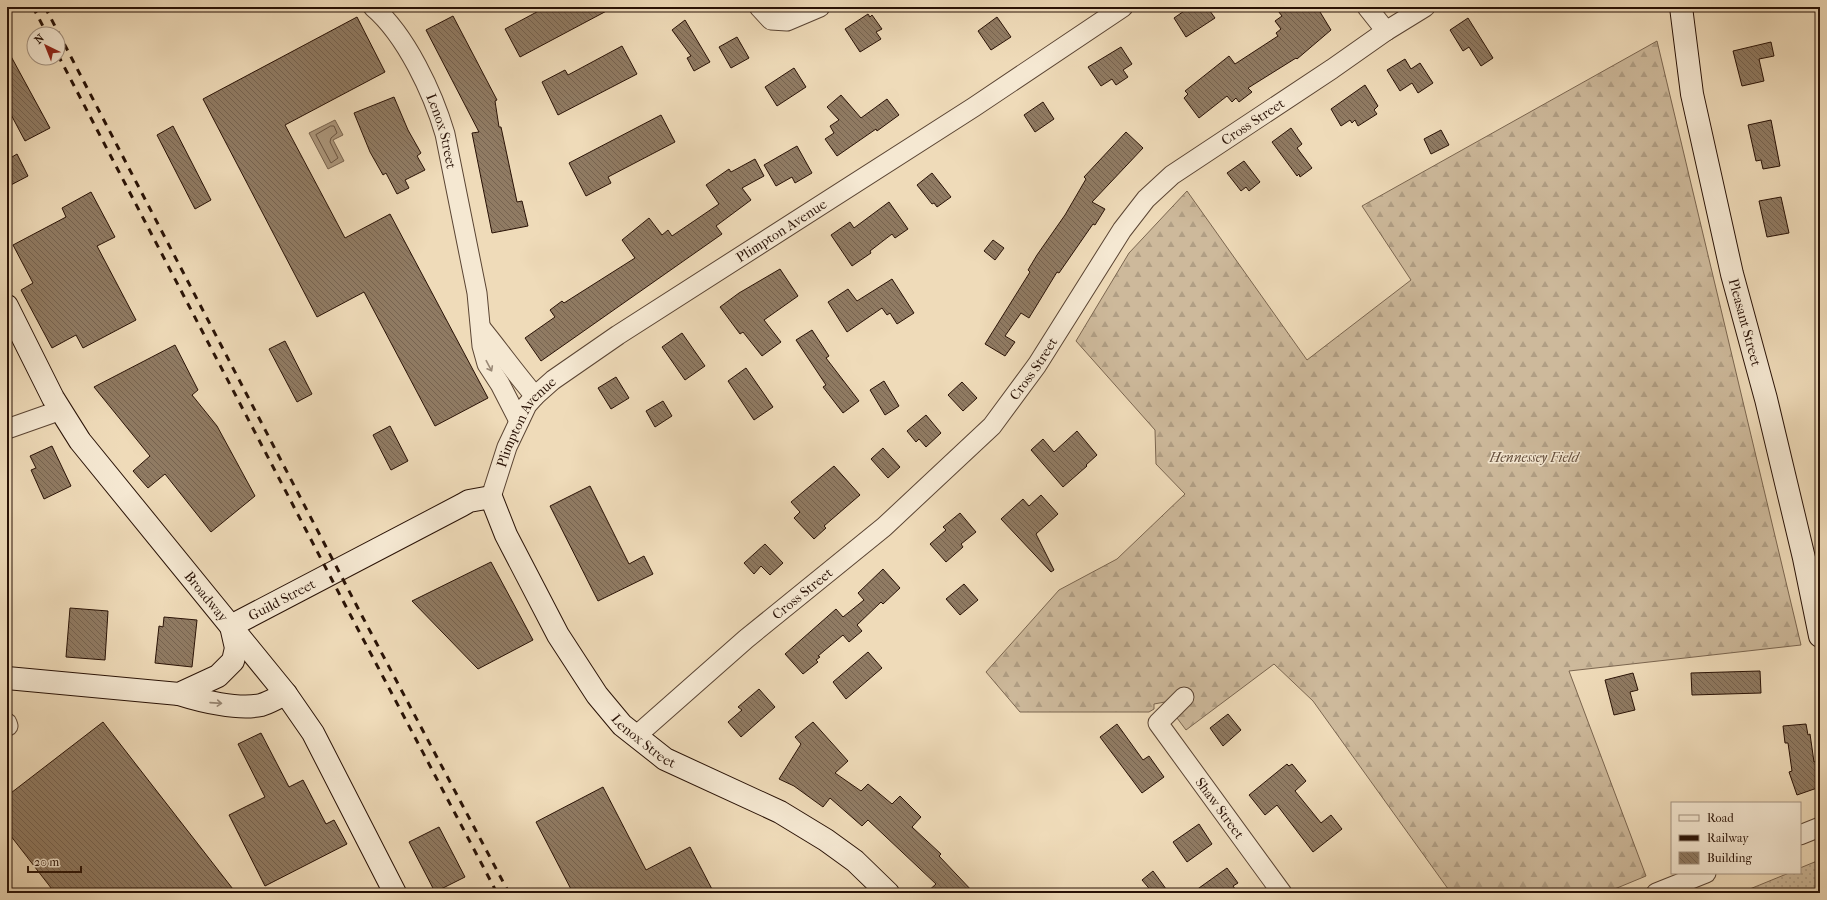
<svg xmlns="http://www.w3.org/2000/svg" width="1827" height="900" viewBox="0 0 1827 900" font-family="'IM FELL French Canon',serif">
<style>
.forest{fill:url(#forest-firs);stroke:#7b6650}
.park{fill:url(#park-dots);stroke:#7b6650}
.water{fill:#ac977c;stroke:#78624d}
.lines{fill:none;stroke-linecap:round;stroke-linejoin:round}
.shore{stroke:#6a5441;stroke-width:1}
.building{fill:url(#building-back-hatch);stroke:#291206}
.street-casing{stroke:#5a4433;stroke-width:21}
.secondary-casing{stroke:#291206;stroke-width:24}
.street{stroke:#f5e8d2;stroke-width:19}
.secondary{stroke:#f5e8d2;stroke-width:22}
.rail{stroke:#291206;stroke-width:3;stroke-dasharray:7 7;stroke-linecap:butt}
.oneway{stroke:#998876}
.labels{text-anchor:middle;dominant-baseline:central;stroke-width:3;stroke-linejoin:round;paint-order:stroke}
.street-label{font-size:14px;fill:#291206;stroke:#f5e8d2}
.park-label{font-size:14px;font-style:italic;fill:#624c3a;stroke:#f5e8d2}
</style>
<defs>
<pattern id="forest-firs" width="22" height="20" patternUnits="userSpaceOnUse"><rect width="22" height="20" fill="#cdb99b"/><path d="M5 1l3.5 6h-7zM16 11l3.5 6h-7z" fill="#b09e84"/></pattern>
<pattern id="park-dots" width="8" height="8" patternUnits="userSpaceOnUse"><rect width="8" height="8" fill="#cdb99b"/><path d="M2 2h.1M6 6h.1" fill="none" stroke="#b09e84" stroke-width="1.8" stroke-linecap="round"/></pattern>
<pattern id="building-back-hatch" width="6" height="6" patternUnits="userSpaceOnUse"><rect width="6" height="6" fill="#907b63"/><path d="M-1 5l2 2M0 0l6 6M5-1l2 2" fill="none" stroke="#766350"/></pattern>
</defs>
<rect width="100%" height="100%" fill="#efdbb9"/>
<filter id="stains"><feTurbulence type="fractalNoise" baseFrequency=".005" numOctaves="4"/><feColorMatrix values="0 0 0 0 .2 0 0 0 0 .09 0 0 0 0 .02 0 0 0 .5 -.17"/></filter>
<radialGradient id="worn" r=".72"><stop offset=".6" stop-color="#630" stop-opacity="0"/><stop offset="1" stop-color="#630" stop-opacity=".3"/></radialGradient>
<!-- forest -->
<polygon class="forest" points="1657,41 1801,645 1569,671 1646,876 1605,893 1451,893 1313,701 1274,664 1186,730 1165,702 1154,704 1154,709 1149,712 1020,712 986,672 1059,590 1117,559 1185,494 1156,464 1155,430 1076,341 1129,253 1187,191 1307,360 1411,280 1362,206"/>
<!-- park -->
<polygon class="park" points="1820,844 1820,893 1740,893 1789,873 1800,873 1800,868 1817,861 1817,845"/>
<!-- water -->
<polygon class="water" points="335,120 343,135 333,140 344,161 328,169 309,133"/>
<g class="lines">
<!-- shore -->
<polygon class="shore" points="331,126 334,126 337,133 331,138 330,142 338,158 331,163 316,135"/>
</g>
<!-- building -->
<g class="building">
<polygon points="546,7 614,7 520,57 505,29"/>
<polygon points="1190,7 1207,7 1215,18 1186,37 1174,18"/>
<polygon points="1275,7 1317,7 1331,30 1297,59 1296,58 1248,88 1252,92 1239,102 1236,98 1232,102 1227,96 1199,118 1184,98 1188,94 1185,91 1229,56 1235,64 1278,36 1276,33 1281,29 1275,21 1282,16"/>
<polygon points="868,14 870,17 872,15 882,29 876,32 881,39 860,52 845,29"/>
<polygon points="453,16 497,100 495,101 499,127 501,127 517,202 522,201 528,226 492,233 472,133 479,132 426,30"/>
<polygon points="357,17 385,72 285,125 345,238 390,214 488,398 435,426 364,292 317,317 203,99"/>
<polygon points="997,17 1011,37 991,50 978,31"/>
<polygon points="1468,18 1493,58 1481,66 1469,47 1463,51 1450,30"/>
<polygon points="685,20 710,62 694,71 687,58 691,56 672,30"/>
<polygon points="737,37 749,58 731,68 719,47"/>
<polygon points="1771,42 1774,56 1759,59 1764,81 1742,86 1733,51"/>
<polygon points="622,46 637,74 558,115 542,82 565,70 568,75"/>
<polygon points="1121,47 1132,64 1123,70 1128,77 1116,85 1112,79 1101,86 1088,67"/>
<polygon points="7,49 50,128 25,141 7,107"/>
<polygon points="1405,59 1411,69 1420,63 1433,83 1418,93 1412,83 1400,91 1387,70"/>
<polygon points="794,68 806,87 777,106 765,87"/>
<polygon points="1365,85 1378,106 1374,110 1377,114 1358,126 1355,120 1352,123 1350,120 1341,126 1331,109"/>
<polygon points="841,95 861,118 887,99 899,115 877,131 876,129 837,156 825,139 834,133 830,126 839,120 827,107"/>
<polygon points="394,97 408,130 421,153 417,156 425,170 405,180 409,188 397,194 386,173 383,175 370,152 354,113"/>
<polygon points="1043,102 1054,119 1035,132 1024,115"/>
<polygon points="661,115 675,142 608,177 611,183 586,196 569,163"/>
<polygon points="1771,120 1780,166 1763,169 1761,160 1756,161 1748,125"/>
<polygon points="173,126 211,200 195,209 157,135"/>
<polygon points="1291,128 1302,144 1297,148 1312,168 1300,177 1299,174 1297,176 1272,142"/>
<polygon points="1441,130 1449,145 1431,154 1424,139"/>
<polygon points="1126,132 1143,148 1092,202 1105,209 1095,225 1093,224 1059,273 1057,272 1029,318 1021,313 1005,336 1015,342 1005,356 985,344 1030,272 1028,270 1037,255 1065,215 1086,179 1084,177"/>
<polygon points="797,146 812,173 795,183 792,177 776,186 764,165"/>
<polygon points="17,154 28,176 7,187 7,160"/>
<polygon points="755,159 764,176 742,188 751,200 716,226 722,234 541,361 525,338 555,317 550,310 562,301 564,303 635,258 622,240 649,218 662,235 668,230 672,236 719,204 706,185 729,169 731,172"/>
<polygon points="1244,161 1260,182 1249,191 1246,187 1241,191 1227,173"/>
<polygon points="932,173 951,197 937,207 934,203 932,204 917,185"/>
<polygon points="91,192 115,237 97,246 136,320 83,348 76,335 52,348 21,290 33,283 13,245 66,217 62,208"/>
<polygon points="1781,197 1789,233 1767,237 1759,201"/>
<polygon points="889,202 908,229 895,238 892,234 870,251 871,253 852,266 831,235 850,222 854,228"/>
<polygon points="993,240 1004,248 995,260 984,251"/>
<polygon points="780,269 798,296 764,320 781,342 762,356 743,332 740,334 720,307 739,293"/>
<polygon points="892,279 914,313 897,324 890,313 887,315 882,308 847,332 828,302 848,289 857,301"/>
<polygon points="812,330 829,356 826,358 859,401 843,413 823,387 826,385 796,340"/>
<polygon points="682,333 705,366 685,380 662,347"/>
<polygon points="285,341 312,394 297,402 269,349"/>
<polygon points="175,345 198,390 192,395 217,426 255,496 211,532 165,474 148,488 133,471 150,456 94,387"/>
<polygon points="746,368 773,407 754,420 728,381"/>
<polygon points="616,377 629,398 611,409 598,388"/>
<polygon points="884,381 899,406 885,415 870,390"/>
<polygon points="962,382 977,398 963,411 948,395"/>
<polygon points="663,401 672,416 655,427 646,411"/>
<polygon points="926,415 941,433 926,447 919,439 916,442 907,431"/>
<polygon points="390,426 408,461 391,470 373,435"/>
<polygon points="1077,431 1097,455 1086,465 1087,466 1063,487 1031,450 1043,439 1054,452"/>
<polygon points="52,446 71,486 44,499 31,470 36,468 30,456"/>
<polygon points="883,448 900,467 888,478 871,459"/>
<polygon points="834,466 860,495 824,526 826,528 814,539 794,518 800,512 791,502"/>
<polygon points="590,486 629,564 644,556 653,574 598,601 550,506"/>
<polygon points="1041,495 1058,514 1036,534 1054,570 1051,572 1001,519 1023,499 1029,506"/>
<polygon points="960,513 976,532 961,544 963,547 946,562 930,544 946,530 943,527"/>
<polygon points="765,544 783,563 770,575 761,566 754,574 744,563"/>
<polygon points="491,562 533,640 478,669 412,601"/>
<polygon points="883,569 900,588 883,604 881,602 857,625 862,631 849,642 843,635 818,656 820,657 816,660 818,662 803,674 785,654 836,609 843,617 864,600 858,593"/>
<polygon points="964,584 978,600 960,615 946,599"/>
<polygon points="70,608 108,611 105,660 66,657"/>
<polygon points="164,617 197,620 192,667 155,663 159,626 163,627"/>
<polygon points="868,652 882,668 846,699 833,682"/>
<polygon points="1760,671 1761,693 1692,695 1691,673"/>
<polygon points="1633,673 1638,690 1630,692 1635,710 1614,715 1605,680"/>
<polygon points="759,689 775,707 741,737 728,722 742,710 738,707"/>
<polygon points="1228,714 1241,730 1223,746 1210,728"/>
<polygon points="103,722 236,893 55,893 7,831 7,796"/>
<polygon points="813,722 848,761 835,773 861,791 868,784 892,804 900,796 921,817 912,827 941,854 939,856 974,893 926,893 936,884 868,820 862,826 830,798 823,807 794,786 779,779 801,744 795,737"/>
<polygon points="1117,724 1143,760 1149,756 1164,777 1142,793 1100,737"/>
<polygon points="1806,724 1808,735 1810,734 1814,762 1820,760 1820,787 1797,795 1789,772 1792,771 1788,743 1785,743 1783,726"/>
<polygon points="261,733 289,787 303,780 326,824 334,820 347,844 265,886 229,815 265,797 238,744"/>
<polygon points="1287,764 1289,766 1292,764 1306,781 1295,791 1321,823 1331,815 1342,829 1313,852 1277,805 1265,815 1249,795"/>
<polygon points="603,787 646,870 690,847 714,893 573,893 536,822"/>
<polygon points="1199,824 1212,844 1187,862 1173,842"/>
<polygon points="439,827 465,877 435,892 409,842"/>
<polygon points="1227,868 1238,883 1233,886 1238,893 1192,893"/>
<polygon points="1153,871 1169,893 1153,893 1142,880"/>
</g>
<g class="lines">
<!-- street casing -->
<g class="street-casing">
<g id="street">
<path id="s1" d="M373 7C406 35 433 93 445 134L477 293 482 346 487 364 500 384 519 421"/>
<polyline points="759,7 771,20 787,21 820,7"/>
<polyline points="1367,7 1386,31"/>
<path d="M481 328C499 350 516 374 535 396"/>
<polyline points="7,429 61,410"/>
<path id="s2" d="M491 497 507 447 527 405 535 396 553 380 618 335 974 107 1123 7"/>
<path id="s3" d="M1184 697 1158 723 1282 893"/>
<polyline points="7,723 8,726"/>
<path id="s4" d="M636 736 746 639 884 527 992 426 1037 365 1122 230 1146 199 1172 175 1332 69 1386 31 1425 7"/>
<polyline points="1800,835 1820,827"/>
<polyline points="1656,893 1706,873"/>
</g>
</g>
<!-- secondary casing -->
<g class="secondary-casing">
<g id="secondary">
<path id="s5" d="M1681 7 1692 94 1732 274 1766 399 1804 558 1820 636"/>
<path id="s6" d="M7 306 53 398 80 441 286 694 313 733 395 893"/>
<path id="s7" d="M7 678 179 694 218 676 233 661 236 648 231 626 462 505 469 501 491 497 506 535 558 635 597 695 622 725 665 759 780 812 826 840 855 861 888 893"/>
<path d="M179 694C201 701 238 710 261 705 269 703 278 697 286 694"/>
</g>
</g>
<!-- street -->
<use href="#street" class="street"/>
<!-- secondary -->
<use href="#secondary" class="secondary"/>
<!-- rail -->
<g class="rail">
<polyline points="33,7 47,34"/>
<polyline points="45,7 361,614 509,893"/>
<polyline points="58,55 342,599 497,893"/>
</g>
</g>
<!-- one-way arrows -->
<defs><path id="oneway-shaft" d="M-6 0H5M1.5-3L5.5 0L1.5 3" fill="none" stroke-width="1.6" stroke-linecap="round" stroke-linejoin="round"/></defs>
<g class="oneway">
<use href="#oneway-shaft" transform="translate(489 366) rotate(62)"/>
<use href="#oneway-shaft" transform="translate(216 703) rotate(4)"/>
</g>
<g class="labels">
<!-- street labels -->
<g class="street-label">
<text stroke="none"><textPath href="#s4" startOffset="879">Cross Street</textPath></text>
<text stroke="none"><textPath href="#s1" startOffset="144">Lenox Street</textPath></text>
<text stroke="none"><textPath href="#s2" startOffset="408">Plimpton Avenue</textPath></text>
<text stroke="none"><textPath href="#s5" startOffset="322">Pleasant Street</textPath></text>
<text stroke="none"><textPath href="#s4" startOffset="543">Cross Street</textPath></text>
<text stroke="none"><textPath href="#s2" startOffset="84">Plimpton Avenue</textPath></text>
<text stroke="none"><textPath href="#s4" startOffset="219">Cross Street</textPath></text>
<text stroke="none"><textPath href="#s6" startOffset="354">Broadway</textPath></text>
<text stroke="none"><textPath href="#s7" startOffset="330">Guild Street</textPath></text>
<text stroke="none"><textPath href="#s7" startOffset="855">Lenox Street</textPath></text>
<text stroke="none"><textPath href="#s3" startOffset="142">Shaw Street</textPath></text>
</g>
<!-- park labels -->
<g class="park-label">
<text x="1534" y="457">Hennessey Field</text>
</g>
</g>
<!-- margin -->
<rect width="1827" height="900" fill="none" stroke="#efdbb9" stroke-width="24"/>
<rect x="8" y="8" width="1811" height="884" fill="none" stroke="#291206" stroke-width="2"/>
<rect x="12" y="12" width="1803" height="876" fill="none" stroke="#291206"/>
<!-- legend -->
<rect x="1671" y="802" width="130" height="72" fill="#f5e8d2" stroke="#a39280"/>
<rect x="1679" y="815" width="20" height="6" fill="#f5e8d2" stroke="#a39280"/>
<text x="1707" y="822" font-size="12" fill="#291206">Road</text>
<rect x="1679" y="835" width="20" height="6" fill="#291206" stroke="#a39280"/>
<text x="1707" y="842" font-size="12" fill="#291206">Railway</text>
<rect x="1679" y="852" width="20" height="12" fill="url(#building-back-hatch)" stroke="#a39280"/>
<text x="1707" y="862" font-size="12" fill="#291206">Building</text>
<!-- north arrow -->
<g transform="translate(46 46) rotate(317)"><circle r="19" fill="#f5e8d2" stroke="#a39280"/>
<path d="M0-3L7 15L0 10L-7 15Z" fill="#8f2418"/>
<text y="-6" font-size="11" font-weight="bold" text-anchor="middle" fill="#291206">N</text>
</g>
<!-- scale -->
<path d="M28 866v6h53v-6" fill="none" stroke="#291206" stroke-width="2"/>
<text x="34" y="866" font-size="12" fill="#291206" stroke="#f5e8d2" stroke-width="3" paint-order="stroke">20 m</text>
<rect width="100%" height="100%" filter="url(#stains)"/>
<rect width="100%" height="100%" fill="url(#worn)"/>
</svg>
